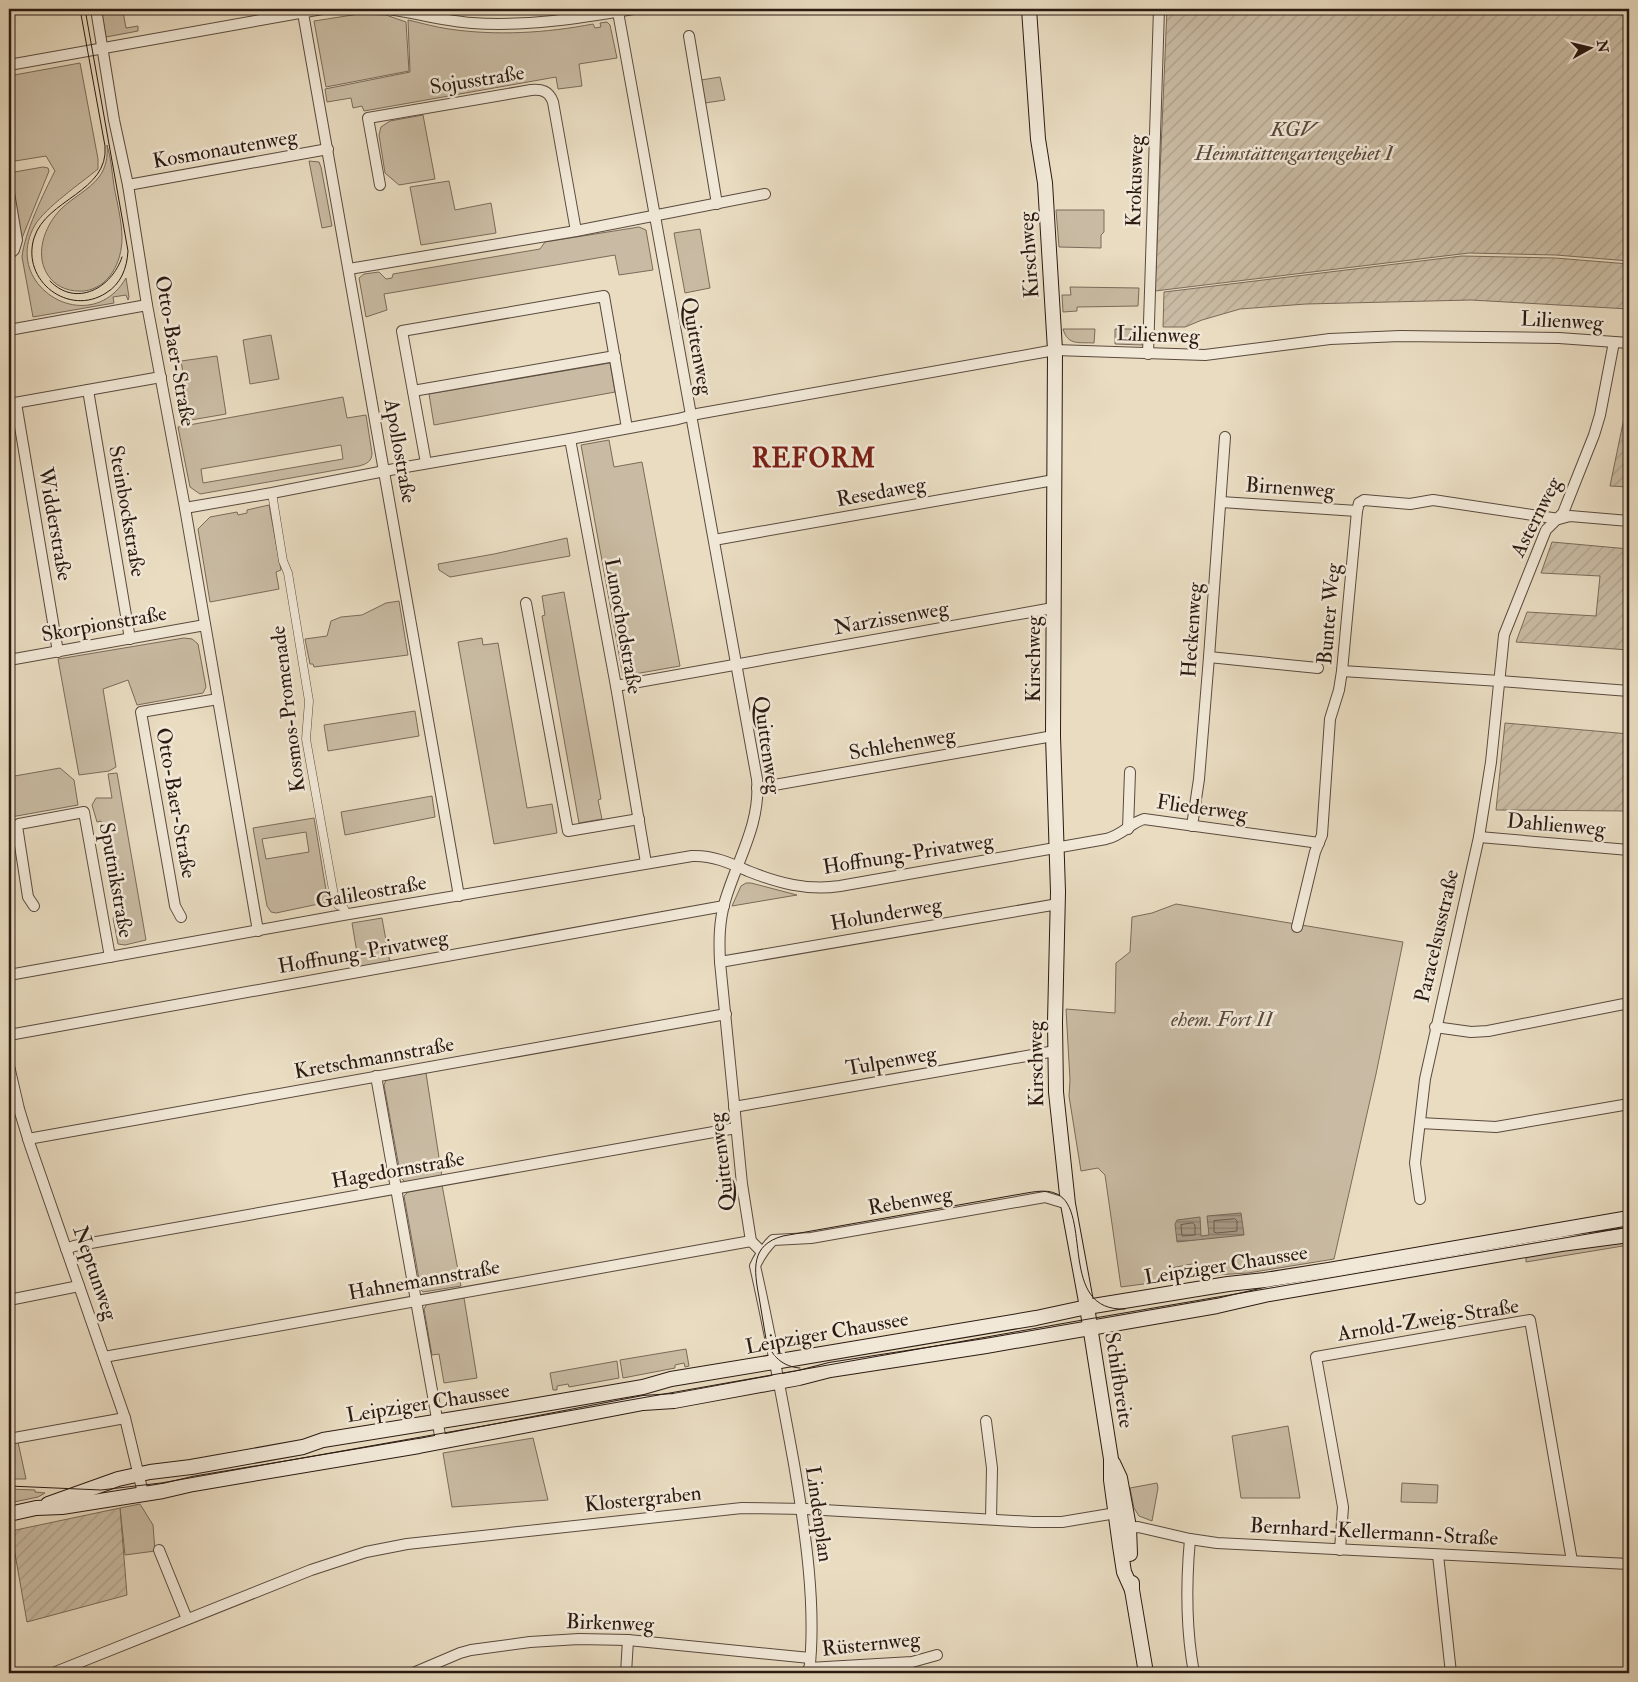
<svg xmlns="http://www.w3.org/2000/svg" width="1638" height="1682" viewBox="0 0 1638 1682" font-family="'IM FELL Double Pica',serif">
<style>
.green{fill:#c9bba3;stroke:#7a6a5a;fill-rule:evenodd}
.garden{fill:url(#garden-furrows);stroke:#7a6a5a}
.water{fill:url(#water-rules);stroke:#766758}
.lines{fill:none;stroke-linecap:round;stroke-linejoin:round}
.shore{stroke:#6a5a4c;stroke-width:1}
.pedestrian-casing{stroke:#5a4a3e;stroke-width:9}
.minor-casing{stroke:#5a4a3e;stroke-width:12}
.secondary-casing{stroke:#2b1a12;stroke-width:16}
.pedestrian{stroke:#f1e8d7;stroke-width:8}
.minor{stroke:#f1e8d7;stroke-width:10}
.secondary{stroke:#f1e8d7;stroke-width:14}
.tram{stroke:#2b1a12;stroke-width:1}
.labels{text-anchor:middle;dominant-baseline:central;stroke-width:5;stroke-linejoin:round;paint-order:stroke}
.street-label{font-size:21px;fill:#2b1a12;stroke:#f1e8d7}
.park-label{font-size:21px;font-style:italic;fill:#5a4a3e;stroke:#f1e8d7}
.district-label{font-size:26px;font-weight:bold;letter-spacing:1px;fill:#7a1f14;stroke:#f1e8d7}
</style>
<defs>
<pattern id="garden-furrows" width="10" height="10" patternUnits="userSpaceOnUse" patternTransform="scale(1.25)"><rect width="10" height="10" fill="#c9bba3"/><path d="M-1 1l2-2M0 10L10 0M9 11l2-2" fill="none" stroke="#ada08b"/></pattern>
<pattern id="water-rules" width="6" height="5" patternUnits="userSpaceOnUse" patternTransform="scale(1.25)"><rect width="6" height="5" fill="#a89a86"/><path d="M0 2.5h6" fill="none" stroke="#897d6c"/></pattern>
</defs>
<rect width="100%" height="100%" fill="#e9dcc1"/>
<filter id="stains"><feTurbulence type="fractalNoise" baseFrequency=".004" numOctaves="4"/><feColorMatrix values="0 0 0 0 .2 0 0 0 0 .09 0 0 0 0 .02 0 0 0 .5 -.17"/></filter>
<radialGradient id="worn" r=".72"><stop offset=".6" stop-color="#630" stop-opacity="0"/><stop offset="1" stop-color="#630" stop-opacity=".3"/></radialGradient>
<!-- green -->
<g class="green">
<polygon points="101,9 142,9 123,12 126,28 138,26 138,31 106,37"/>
<polygon points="359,14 386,15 406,22 409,71 326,87 314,21"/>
<path d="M408 20C421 23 435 27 449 29 497 36 546 33 593 24L595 28 601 27 600 23 607 22 610 25 617 58 579 64 582 86 558 89 556 77 364 111 362 106 353 108 351 98 327 102 325 89 410 72Z"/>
<path d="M80 63 98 159V169C81 183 45 208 35 225 0 286 90 340 126 278L129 297 128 300 126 295 113 297 114 303 33 317 22 257C24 234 44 192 55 171L46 156 9 162V76Z"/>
<polygon points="720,77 725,100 705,103 701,80"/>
<polygon points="423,115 435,179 399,185 385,173 379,135 381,127 390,121"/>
<path d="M107 145C111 157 112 173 114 186 117 203 122 221 122 238 122 262 109 288 84 291 71 292 58 288 50 278 33 257 44 226 61 209 72 198 89 190 99 177 106 168 108 156 107 145Z"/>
<polygon points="309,161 319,162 321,167 332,226 322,228"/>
<polygon points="43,167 48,168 49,171 20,243 11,187 9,184 9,173"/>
<polygon points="449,181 455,210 491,203 496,233 421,245 410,187"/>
<polygon points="1056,210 1104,210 1104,232 1101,235 1101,248 1059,247"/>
<polygon points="639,227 646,230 653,270 619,275 615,255 384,294 387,310 366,317 359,278 364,274 379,272 386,279 392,278 393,274 540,249 545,242"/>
<polygon points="700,229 710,288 685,293 674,233"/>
<polygon points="1070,287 1139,288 1138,306 1077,307 1077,311 1063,312 1062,295 1071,295"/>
<path d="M1063 329H1095L1094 343C1079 342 1068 346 1063 329Z"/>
<polygon points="1115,329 1143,329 1142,345 1115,344"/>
<polygon points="271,335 279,379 250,384 243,340"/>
<polygon points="217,356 226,414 191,420 181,361"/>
<polygon points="610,363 615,392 434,425 429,394"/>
<path d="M343 397 347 418 366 415 372 453C372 461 367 464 359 466L200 494 190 487 178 427ZM341 445 343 459 203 483 201 469Z"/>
<polygon points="609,440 614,467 642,462 680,666 623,676 581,445"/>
<polygon points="269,505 281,570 276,572 279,589 210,602 198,529 210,517 237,512 238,515 247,513 247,510"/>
<polygon points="567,538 570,556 450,577 439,570 438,564 494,554"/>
<polygon points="564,592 601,799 598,800 602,819 579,823 542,616 545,615 542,596"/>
<polygon points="399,601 408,655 314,667 313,664 310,664 305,639 327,636 331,621 341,617 362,615 386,603"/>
<polygon points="184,638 192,639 198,644 206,687 203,693 137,705 128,680 103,689 116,767 109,771 79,775 58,659"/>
<polygon points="482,638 483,645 498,643 527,808 552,804 557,833 494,844 458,642"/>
<polygon points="415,711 419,736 328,751 324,725"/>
<polygon points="60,768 74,780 78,805 11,817 9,815 9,777"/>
<polygon points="117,773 146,940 125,945 118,944 113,918 117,913 101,821 97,822 92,805 96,798 112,798 108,774"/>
<polygon points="432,796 435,817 345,835 341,812"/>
<path d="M314 818 328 902 276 913 271 912 267 906 253 828ZM306 832 309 852 266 859 262 839Z"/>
<polygon points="746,883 751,883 797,895 732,906 741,886"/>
<polygon points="1176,904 1403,942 1376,1074 1334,1259 1248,1273 1198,1276 1197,1263 1171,1268 1173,1280 1121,1287 1105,1175 1098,1168 1081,1171 1069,1096 1070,1080 1066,1009 1115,1013 1116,963 1130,952 1132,917 1152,913"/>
<polygon points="382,918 390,963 362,968 359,965 352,923"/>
<polygon points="426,1073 442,1177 405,1182 401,1178 384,1085 386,1080"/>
<polygon points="442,1185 461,1286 423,1292 421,1290 404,1196 408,1192"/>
<polygon points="1629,1241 1629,1245 1526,1262 1526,1256"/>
<polygon points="464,1298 477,1378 444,1383 439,1354 432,1355 424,1309 427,1304"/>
<polygon points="686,1349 689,1366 685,1367 684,1363 675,1365 675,1368 623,1378 620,1360"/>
<polygon points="617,1361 619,1378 569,1387 568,1384 557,1386 557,1390 553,1390 550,1373"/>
<polygon points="1125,1365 1128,1382 1114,1384 1111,1366"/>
<polygon points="1288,1426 1300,1498 1241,1498 1232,1436"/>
<polygon points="533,1438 548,1500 452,1507 443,1453"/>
<polygon points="18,1442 26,1479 9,1479 9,1443"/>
<polygon points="1157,1483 1158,1488 1152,1521 1139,1516 1134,1508 1130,1488"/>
<polygon points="1402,1483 1438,1485 1437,1503 1401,1502"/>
<polygon points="9,1489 35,1490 35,1492 45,1493 38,1497 9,1503"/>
<polygon points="140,1504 153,1525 155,1551 125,1555 120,1508"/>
</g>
<!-- garden -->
<g class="garden">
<polygon points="1167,9 1629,9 1629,261 1556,255 1469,253 1155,291"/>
<polygon points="1462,256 1555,258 1629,264 1629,309 1471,300 1306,304 1240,309 1202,320 1185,327 1163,327 1164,292"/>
<polygon points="1629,394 1629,487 1610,486"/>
<polygon points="1552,542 1629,549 1629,650 1516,642 1527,612 1596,616 1600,576 1541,573"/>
<polygon points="1505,723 1629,734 1629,811 1496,810"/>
<polygon points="120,1508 127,1595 27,1622 11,1531"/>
</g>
<!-- water -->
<polygon class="water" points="1241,1213 1244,1235 1177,1242 1175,1224 1177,1220 1200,1217 1201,1236 1209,1235 1207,1216"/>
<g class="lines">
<!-- shore -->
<g class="shore">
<polygon points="1235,1219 1237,1221 1237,1231 1217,1233 1214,1232 1214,1221"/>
<polygon points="1193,1223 1195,1225 1195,1235 1182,1236 1181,1225"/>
</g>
<!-- pedestrian casing -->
<g class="pedestrian-casing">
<polyline id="pedestrian" points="272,493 283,561 288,573 309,701 306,739 335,901 338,905 343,907 347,914"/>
</g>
<!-- minor casing -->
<g class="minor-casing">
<g id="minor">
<polyline points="96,9 114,120 128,185 147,305 185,508 258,931"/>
<path d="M389 9C416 13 444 21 472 23 525 27 581 18 633 9"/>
<path d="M618 12 757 779C761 824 737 860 725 901 719 922 719 941 720 962L742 1184 751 1241 762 1252"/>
<polyline points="303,13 459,896"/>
<polyline points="689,36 717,204"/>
<polyline points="9,65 322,9"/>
<polyline points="128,185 328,149"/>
<path d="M380 185 368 118 531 90C542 89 549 91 553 102L576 231"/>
<polyline points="9,193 17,240 14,250 9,254"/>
<polyline points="349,269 576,231 765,194"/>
<polyline points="9,330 147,305"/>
<polyline points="1148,354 1159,9"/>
<polyline points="88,390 130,639"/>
<polyline points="413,391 615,356"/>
<polyline points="16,403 58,652"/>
<polyline points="9,404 161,377"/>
<polyline points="570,439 616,686 646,863"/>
<polyline points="426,463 402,331 604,296 627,428"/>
<polyline points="1221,502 1357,511"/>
<polyline points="185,508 272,493 400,468 570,439 678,419 697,414 1055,350 1205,355 1330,339 1400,336 1559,338 1629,343"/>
<polyline points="714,540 1054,480"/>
<polyline points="526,603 568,831 639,819"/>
<polyline points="1209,657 1318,668"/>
<polyline points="9,660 205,625"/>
<polyline points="1342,671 1500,681 1629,691"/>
<polyline points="616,686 1053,608"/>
<polyline points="757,788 1053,736"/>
<polyline points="1192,826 1199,779 1209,657 1225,437"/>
<polyline points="1128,829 1130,772"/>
<polyline points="1479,837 1629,850"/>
<polyline points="34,906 28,897 17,826 19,824 84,812 110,957"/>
<polyline points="181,917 175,906 141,712 218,699"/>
<polyline points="1297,927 1315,852 1322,835 1330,719 1339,690 1342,671 1357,511 1359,503 1364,500 1410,504 1433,500 1559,519 1570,516 1629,521"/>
<polyline points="720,962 1058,904"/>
<path d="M9 975 343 915 692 856C712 855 730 863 748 871 778 883 807 891 840 886L1106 839C1123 835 1130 823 1144 819L1319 843"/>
<polyline points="1435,1027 1471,1032 1488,1031 1629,1003"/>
<polyline points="9,1035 724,906"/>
<polyline points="9,1066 19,1109 30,1145 125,1418 143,1493"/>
<polyline points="376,1076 441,1441"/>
<polyline points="734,1107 1055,1051"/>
<polyline points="1420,1123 1496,1127 1629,1104"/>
<polyline points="28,1139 726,1014"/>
<polyline points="1420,1199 1415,1163 1425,1079 1479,837 1491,762 1504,635 1546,530 1563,513 1594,435 1600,415 1614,342"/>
<polyline points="66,1249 74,1246 736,1128"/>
<polyline points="9,1300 79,1286"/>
<polyline points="104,1357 751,1241"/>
<polyline points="986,1421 992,1468 991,1519"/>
<polyline points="9,1439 125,1418"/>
<polyline points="1123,1528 1138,1527 1190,1539 1217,1543 1629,1564"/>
<path d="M1190 1539C1186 1583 1186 1630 1194 1673"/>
<polyline points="159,1550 187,1619"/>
<polyline points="1340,1550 1343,1507 1316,1357 1530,1320 1572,1561"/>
<polyline points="1438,1555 1451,1673"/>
<polyline points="809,1668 912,1662 937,1655"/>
<polyline points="53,1673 311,1570 366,1552 407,1544 742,1508 806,1509 1033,1522 1062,1522 1116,1513"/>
<polyline points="413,1673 460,1653 471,1650 530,1642 579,1639 628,1640 810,1658"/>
<polyline points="626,1673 628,1640"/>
<path d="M809 1673C817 1608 805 1529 794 1464 782 1398 770 1332 755 1266 760 1255 765 1248 773 1240L811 1238 1045 1197 1068 1204"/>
</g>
</g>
<!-- secondary casing -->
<g class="secondary-casing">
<g id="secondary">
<polyline points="1029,9 1038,139 1045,183 1055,350 1053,736 1058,892 1055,1022 1056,1092 1068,1204 1087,1307 1111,1459 1111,1480 1120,1546 1124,1572 1132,1590"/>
<polyline points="1113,1463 1120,1478 1129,1527 1130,1554"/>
<polyline points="48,1504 118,1479 150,1472 191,1467 303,1447 323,1440 515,1409 643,1387 671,1379 780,1361 1036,1318 1087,1307 1228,1284 1265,1280 1329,1270 1629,1218"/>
<polyline points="9,1514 36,1508 62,1507 163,1491 193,1484 419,1446 643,1403 674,1401 799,1378 830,1370 986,1346 1217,1306 1269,1294 1561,1244 1629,1235"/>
<polyline points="1132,1583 1132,1590 1146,1673"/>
</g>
</g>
<!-- pedestrian -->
<use href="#pedestrian" class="pedestrian"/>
<!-- minor -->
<use href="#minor" class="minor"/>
<!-- secondary -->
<use href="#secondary" class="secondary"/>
<!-- tram -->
<g class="tram">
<path d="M80 9 105 146C109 192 46 199 34 238 21 281 69 317 106 293 121 284 127 268 128 251L85 9"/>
<path d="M50 281C76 308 112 288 122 257"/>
<path d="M800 1368C783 1367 771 1356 766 1339 764 1325 761 1311 759 1297 754 1270 750 1245 783 1236L1015 1195C1029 1193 1045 1188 1057 1194 1093 1211 1057 1312 1125 1309"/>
<polyline points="9,1486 101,1490 161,1483 1077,1321 1629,1227"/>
</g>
</g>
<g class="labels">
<!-- street labels -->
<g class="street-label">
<text transform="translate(477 80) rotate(-9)">Sojusstraße</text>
<text transform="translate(225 149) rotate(-10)">Kosmonautenweg</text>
<text transform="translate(1135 181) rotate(-88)">Krokusweg</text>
<text transform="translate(1029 255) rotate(-94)">Kirschweg</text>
<text transform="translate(1562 321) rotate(3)">Lilienweg</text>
<text transform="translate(1158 335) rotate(2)">Lilienweg</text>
<text transform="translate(697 346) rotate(80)">Quittenweg</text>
<text transform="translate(175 351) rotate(80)">Otto-Baer-Straße</text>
<text transform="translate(400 451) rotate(80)">Apollostraße</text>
<text transform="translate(1290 488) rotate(4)">Birnenweg</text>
<text transform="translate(881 492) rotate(-10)">Resedaweg</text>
<text transform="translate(127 511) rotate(80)">Steinbockstraße</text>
<text transform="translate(1536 517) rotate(-63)">Asternweg</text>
<text transform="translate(55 524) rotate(80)">Widderstraße</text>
<text transform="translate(1329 614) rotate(-85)">Bunter Weg</text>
<text transform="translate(891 618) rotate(-10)">Narzissenweg</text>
<text transform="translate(104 624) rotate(-10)">Skorpionstraße</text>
<text transform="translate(623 626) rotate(80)">Lunochodstraße</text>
<text transform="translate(1192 630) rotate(-86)">Heckenweg</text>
<text transform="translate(1033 659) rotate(-90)">Kirschweg</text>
<text transform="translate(288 709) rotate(-97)">Kosmos-Promenade</text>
<text transform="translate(902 744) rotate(-10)">Schlehenweg</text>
<text transform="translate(767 745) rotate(82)">Quittenweg</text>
<text transform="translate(176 803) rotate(80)">Otto-Baer-Straße</text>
<text transform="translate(1202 808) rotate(8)">Fliederweg</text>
<text transform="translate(1556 825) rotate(5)">Dahlienweg</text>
<text transform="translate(908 854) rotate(-9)">Hoffnung-Privatweg</text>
<text transform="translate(116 880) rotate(80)">Sputnikstraße</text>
<text transform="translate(371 892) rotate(-10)">Galileostraße</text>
<text transform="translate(886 914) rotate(-10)">Holunderweg</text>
<text transform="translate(1437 936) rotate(-77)">Paracelsusstraße</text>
<text transform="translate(363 952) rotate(-10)">Hoffnung-Privatweg</text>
<text transform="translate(374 1058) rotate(-10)">Kretschmannstraße</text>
<text transform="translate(891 1061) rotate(-10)">Tulpenweg</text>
<text transform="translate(1036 1064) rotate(-91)">Kirschweg</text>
<text transform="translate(722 1162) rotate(-97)">Quittenweg</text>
<text transform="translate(398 1170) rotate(-10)">Hagedornstraße</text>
<text transform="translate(910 1201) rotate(-10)">Rebenweg</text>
<text transform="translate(1226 1265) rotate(-9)">Leipziger Chaussee</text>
<text transform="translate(95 1273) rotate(71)">Neptunweg</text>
<text transform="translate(424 1280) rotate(-10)">Hahnemannstraße</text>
<text transform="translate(1428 1320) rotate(-9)">Arnold-Zweig-Straße</text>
<text transform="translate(827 1333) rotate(-10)">Leipziger Chaussee</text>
<text transform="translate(1119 1380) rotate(81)">Schilfbreite</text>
<text transform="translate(428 1403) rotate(-9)">Leipziger Chaussee</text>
<text transform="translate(643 1499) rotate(-6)">Klostergraben</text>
<text transform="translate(819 1514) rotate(82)">Lindenplan</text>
<text transform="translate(1374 1532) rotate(3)">Bernhard-Kellermann-Straße</text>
<text transform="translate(610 1623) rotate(2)">Birkenweg</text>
<text transform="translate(871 1644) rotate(-6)">Rüsternweg</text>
</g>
<!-- park labels -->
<g class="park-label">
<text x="1294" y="129">KGV<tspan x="1294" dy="24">Heimstättengartengebiet I</tspan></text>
<text x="1222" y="1019">ehem. Fort II</text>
</g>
<!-- district labels -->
<g class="district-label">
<text x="814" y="459">REFORM</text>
</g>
</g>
<!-- margin -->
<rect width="1638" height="1682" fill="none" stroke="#e9dcc1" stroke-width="30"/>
<rect x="10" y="10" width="1618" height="1662" fill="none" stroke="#2b1a12" stroke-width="2.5"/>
<rect x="15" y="15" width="1608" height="1652" fill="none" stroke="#2b1a12"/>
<!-- north arrow -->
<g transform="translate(1590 48) rotate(82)" stroke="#f1e8d7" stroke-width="4" paint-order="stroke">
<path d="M0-4L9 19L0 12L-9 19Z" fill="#2b1a12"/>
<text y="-8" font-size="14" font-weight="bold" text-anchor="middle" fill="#2b1a12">N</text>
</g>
<rect width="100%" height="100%" filter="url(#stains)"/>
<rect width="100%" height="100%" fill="url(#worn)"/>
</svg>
